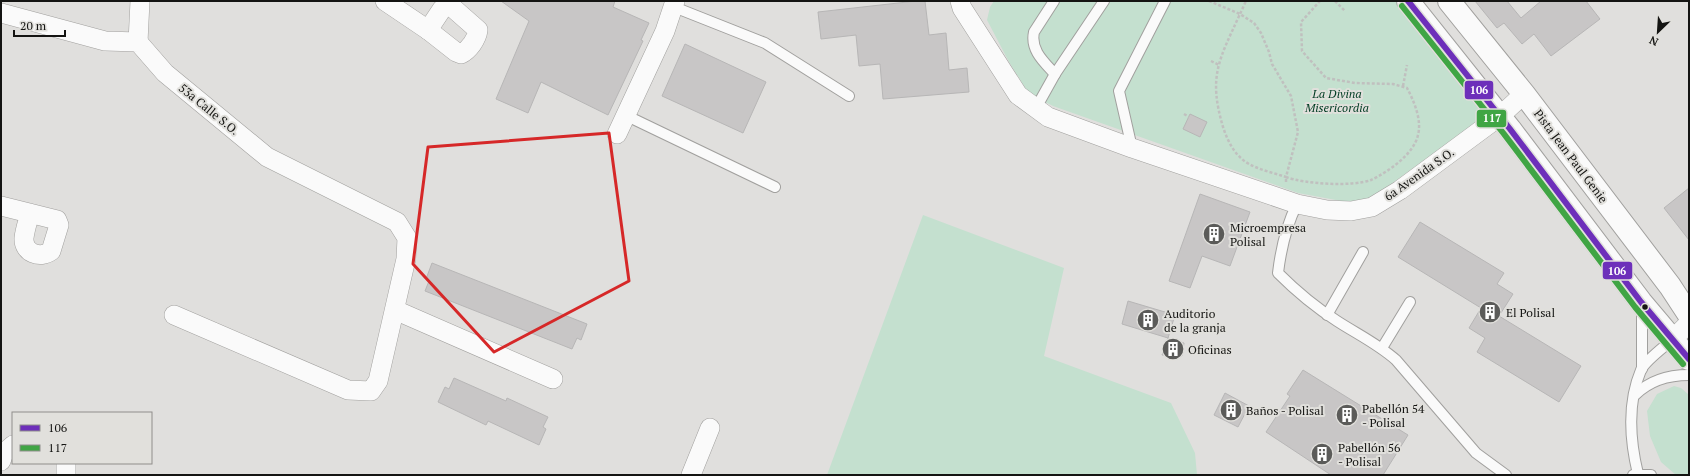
<svg xmlns="http://www.w3.org/2000/svg" width="1690" height="476" viewBox="0 0 1690 476" font-family="'PT Serif',serif">
<style>
.green{fill:#c4e0cf}
.building{fill:#c8c6c6;stroke:#b7b6b6}
.lines{fill:none;stroke-linecap:round;stroke-linejoin:round}
.service-casing{stroke:#a1a09e;stroke-width:12}
.minor-casing{stroke:#a1a09e;stroke-width:20}
.secondary-casing{stroke:#a1a09e;stroke-width:24}
.path{stroke:#c0c0bf;stroke-width:2.5;stroke-dasharray:3 2;stroke-linecap:butt}
.service{stroke:#fafafa;stroke-width:10}
.minor{stroke:#fafafa;stroke-width:19}
.secondary{stroke:#fafafa;stroke-width:22}
.bus-1-casing{stroke:#e1e0dc;stroke-width:9}
.bus-2-casing{stroke:#e1e0dc;stroke-width:9}
.bus-1{stroke:#6d2fba;stroke-width:6}
.bus-2{stroke:#40a544;stroke-width:6}
.marked{fill:none;stroke:#d62828;stroke-width:3;stroke-linejoin:round}
.bus-dot{fill:#141412;stroke:#e1e0dc;stroke-width:1.5}
.labels{text-anchor:middle;dominant-baseline:central;stroke-width:4;stroke-linejoin:round;paint-order:stroke}
.park-label{font-size:12px;font-style:italic;fill:#013c23;stroke:#e1e0dc}
.street-label{font-size:12px;fill:#141412;stroke:#e1e0dc}
.poi-label{font-size:12px;fill:#141412;stroke:#e1e0dc;text-anchor:start}
.line-badge{stroke:#e1e0dc;stroke-width:1.5}
.badge-label{font-size:11px;text-anchor:middle;font-weight:bold;fill:#fff}
</style>
<rect width="100%" height="100%" fill="#e0dfdd"/>
<!-- green -->
<g class="green">
<polygon points="994,1 1403,1 1488,113 1371,199 1352,203 1298,193 1053,106 1029,94 1009,62 987,20 990,7"/>
<polygon points="923,215 1064,268 1044,356 1171,403 1195,453 1197,475 827,475"/>
<polygon points="1674,386 1681,388 1689,395 1689,475 1676,475 1661,462 1650,436 1647,411 1657,394"/>
</g>
<!-- building -->
<g class="building">
<polygon points="501,1 615,1 613,7 649,23 641,40 643,41 608,115 541,82 528,113 496,99 529,21"/>
<polygon points="916,1 925,1 929,35 946,33 949,70 967,68 969,92 883,99 880,64 859,66 856,35 821,39 818,12"/>
<polygon points="1475,1 1507,1 1521,18 1541,1 1586,1 1600,19 1551,56 1534,34 1522,44 1504,23 1497,28"/>
<polygon points="685,44 766,82 743,133 662,96"/>
<polygon points="1190,114 1207,122 1200,137 1183,129"/>
<polygon points="1689,188 1689,240 1664,208"/>
<polygon points="1200,194 1250,212 1230,266 1202,256 1190,288 1169,281"/>
<polygon points="1420,222 1504,273 1497,284 1513,294 1499,316 1581,366 1559,402 1477,352 1485,338 1469,328 1481,308 1398,257"/>
<polygon points="432,263 587,324 581,340 577,338 572,349 425,291 429,281 426,279"/>
<polygon points="1128,301 1175,315 1168,338 1122,324"/>
<polygon points="1168,338 1184,343 1182,356 1162,355"/>
<polygon points="1303,370 1408,435 1383,475 1331,475 1266,432 1290,396 1287,394"/>
<polygon points="454,378 506,401 507,398 548,417 543,427 546,429 539,445 488,421 486,425 438,402 445,387 449,389"/>
<polygon points="1225,393 1249,406 1238,427 1214,415"/>
</g>
<g class="lines">
<!-- service casing -->
<g class="service-casing">
<g id="service">
<path d="M1054 1 1034 32C1030 50 1044 62 1055 74"/>
<polyline points="674,7 765,43 849,96"/>
<polyline points="1036,108 1055,74 1104,1"/>
<polyline points="625,115 775,187"/>
<polyline points="1132,148 1119,91 1165,1"/>
<path d="M1297 204C1286 226 1281 248 1278 273 1296 291 1315 307 1337 321 1357 334 1378 344 1396 360L1476 453 1506 475"/>
<polyline points="1642,308 1642,369"/>
<polyline points="1327,315 1363,252"/>
<polyline points="1382,348 1410,302"/>
<path d="M1635 395C1650 380 1668 375 1689 375"/>
<path d="M1638 474C1630 441 1627 403 1641 370 1645 361 1664 347 1672 340"/>
<polyline points="1633,475 1651,475"/>
</g>
</g>
<!-- minor casing -->
<g class="minor-casing">
<g id="minor">
<polyline points="385,1 428,30"/>
<polyline points="960,1 962,8 1018,95 1048,117 1132,148 1297,204 1327,210 1351,211 1372,207 1400,190 1500,116 1524,94"/>
<path d="M447 7 453 8 478 30C477 39 469 50 461 54L456 52 428 30 442 9Z"/>
<polyline points="1,13 105,41 138,42 165,73 267,157 397,222 407,238 406,259 378,381 371,391 348,390 174,315"/>
<polyline points="138,42 140,1"/>
<polyline points="617,134 665,31 675,1"/>
<path d="M1 206 57 220 59 225 51 251C40 259 23 253 24 238 25 229 28 221 30 213"/>
<polyline points="395,310 553,379"/>
<polyline points="1672,340 1689,323"/>
<polyline points="1,461 4,453 13,445"/>
<polyline points="66,463 66,475"/>
<polyline points="691,475 710,428"/>
</g>
</g>
<!-- secondary casing -->
<g class="secondary-casing">
<g id="secondary">
<polyline points="1408,1 1510,129 1641,302 1689,359"/>
<polyline points="1449,1 1524,94 1670,286 1689,315"/>
</g>
</g>
<!-- path -->
<g class="path">
<path d="M1209 1 1240 14C1219 60 1208 76 1223 127 1228 142 1235 156 1249 164 1260 170 1274 173 1286 177L1298 132 1291 96 1272 64 1269 52 1261 33 1254 23 1240 14 1246 1"/>
<polyline points="1335,1 1345,11"/>
<polyline points="1211,61 1219,65"/>
<polyline points="1403,86 1407,65"/>
<polyline points="1184,114 1189,117"/>
<path d="M1286 182V177C1305 184 1351 187 1371 180 1388 172 1414 154 1418 135 1422 120 1414 101 1407 88L1393 84 1355 83 1326 78 1302 51 1301 22 1320 1"/>
</g>
<!-- service -->
<use href="#service" class="service"/>
<!-- minor -->
<use href="#minor" class="minor"/>
<!-- secondary -->
<use href="#secondary" class="secondary"/>
<!-- bus-1 casing -->
<g class="bus-1-casing">
<polyline id="bus-1" points="1408,1 1510,129 1641,302 1689,359"/>
</g>
<!-- bus-2 casing -->
<g class="bus-2-casing">
<polyline id="bus-2" points="1402,6 1504,134 1635,307 1683,364"/>
</g>
<!-- bus-1 -->
<use href="#bus-1" class="bus-1"/>
<!-- bus-2 -->
<use href="#bus-2" class="bus-2"/>
</g>
<!-- marked area -->
<path class="marked" d="M609 133 629 281 494 352 413 264 428 147Z"/>
<!-- icons -->
<defs>
<g id="building-disc" transform="scale(1.15)"><circle r="9.5" fill="#5b5b59" stroke="#e1e0dc"/><path d="M-4-6H4V6H1V3H-1V6H-4ZM-2.5-4.3h1.7v1.8h-1.7ZM.8-4.3h1.7v1.8H.8ZM-2.5-1h1.7V.8h-1.7ZM.8-1h1.7V.8H.8Z" fill="#fff"/></g>
</defs>
<g fill-rule="evenodd">
<use href="#building-disc" x="1214" y="234"/>
<use href="#building-disc" x="1490" y="312"/>
<use href="#building-disc" x="1148" y="320"/>
<use href="#building-disc" x="1173" y="349"/>
<use href="#building-disc" x="1231" y="410"/>
<use href="#building-disc" x="1347" y="415"/>
<use href="#building-disc" x="1322" y="454"/>
</g>
<!-- markers -->
<circle class="bus-dot" cx="1645" cy="307" r="3.5"/>
<g class="labels">
<!-- park labels -->
<g class="park-label">
<text x="1337" y="93">La Divina<tspan x="1337" dy="14">Misericordia</tspan></text>
</g>
<!-- street labels -->
<g class="street-label">
<text transform="translate(209 109) rotate(39)">53a Calle S.O.</text>
<text transform="translate(1571 156) rotate(53)">Pista Jean Paul Genie</text>
<text transform="translate(1419 174) rotate(-35)">6a Avenida S.O.</text>
</g>
<!-- poi labels -->
<g class="poi-label">
<text x="1230" y="227">Microempresa<tspan x="1230" dy="14">Polisal</tspan></text>
<text x="1506" y="312">El Polisal</text>
<text x="1164" y="313">Auditorio<tspan x="1164" dy="14">de la granja</tspan></text>
<text x="1188" y="349">Oficinas</text>
<text x="1362" y="408">Pabellón 54<tspan x="1362" dy="14">- Polisal</tspan></text>
<text x="1246" y="410">Baños - Polisal</text>
<text x="1338" y="447">Pabellón 56<tspan x="1338" dy="14">- Polisal</tspan></text>
</g>
</g>
<g class="line-badge">
<rect x="1464" y="80" width="30" height="20" rx="4" fill="#6d2fba"/>
<rect x="1476" y="109" width="31" height="19" rx="4" fill="#40a544"/>
<rect x="1602" y="261" width="31" height="19" rx="4" fill="#6d2fba"/>
</g>
<g class="badge-label">
<text x="1479" y="94">106</text>
<text x="1492" y="122">117</text>
<text x="1617" y="275">106</text>
</g>
<!-- border -->
<rect width="1690" height="476" fill="none" stroke="#141412" stroke-width="4"/>
<!-- legend -->
<rect x="12" y="412" width="140" height="52" fill="#e1e0dc" stroke="#8f8e8b"/>
<rect x="20" y="425" width="20" height="6" fill="#6d2fba" stroke="#8f8e8b"/>
<text x="48" y="432" font-size="12" fill="#141412">106</text>
<rect x="20" y="445" width="20" height="6" fill="#40a544" stroke="#8f8e8b"/>
<text x="48" y="452" font-size="12" fill="#141412">117</text>
<!-- north arrow -->
<g transform="translate(1658 32) rotate(205)" stroke="#e1e0dc" stroke-width="3" paint-order="stroke">
<path d="M0-3L7 15L0 10L-7 15Z" fill="#141412"/>
<text y="-6" font-size="11" font-weight="bold" text-anchor="middle" fill="#141412">N</text>
</g>
<!-- scale -->
<path d="M14 30v6h51v-6" fill="none" stroke="#141412" stroke-width="2"/>
<text x="20" y="30" font-size="12" fill="#141412" stroke="#e1e0dc" stroke-width="3" paint-order="stroke">20 m</text>
</svg>
